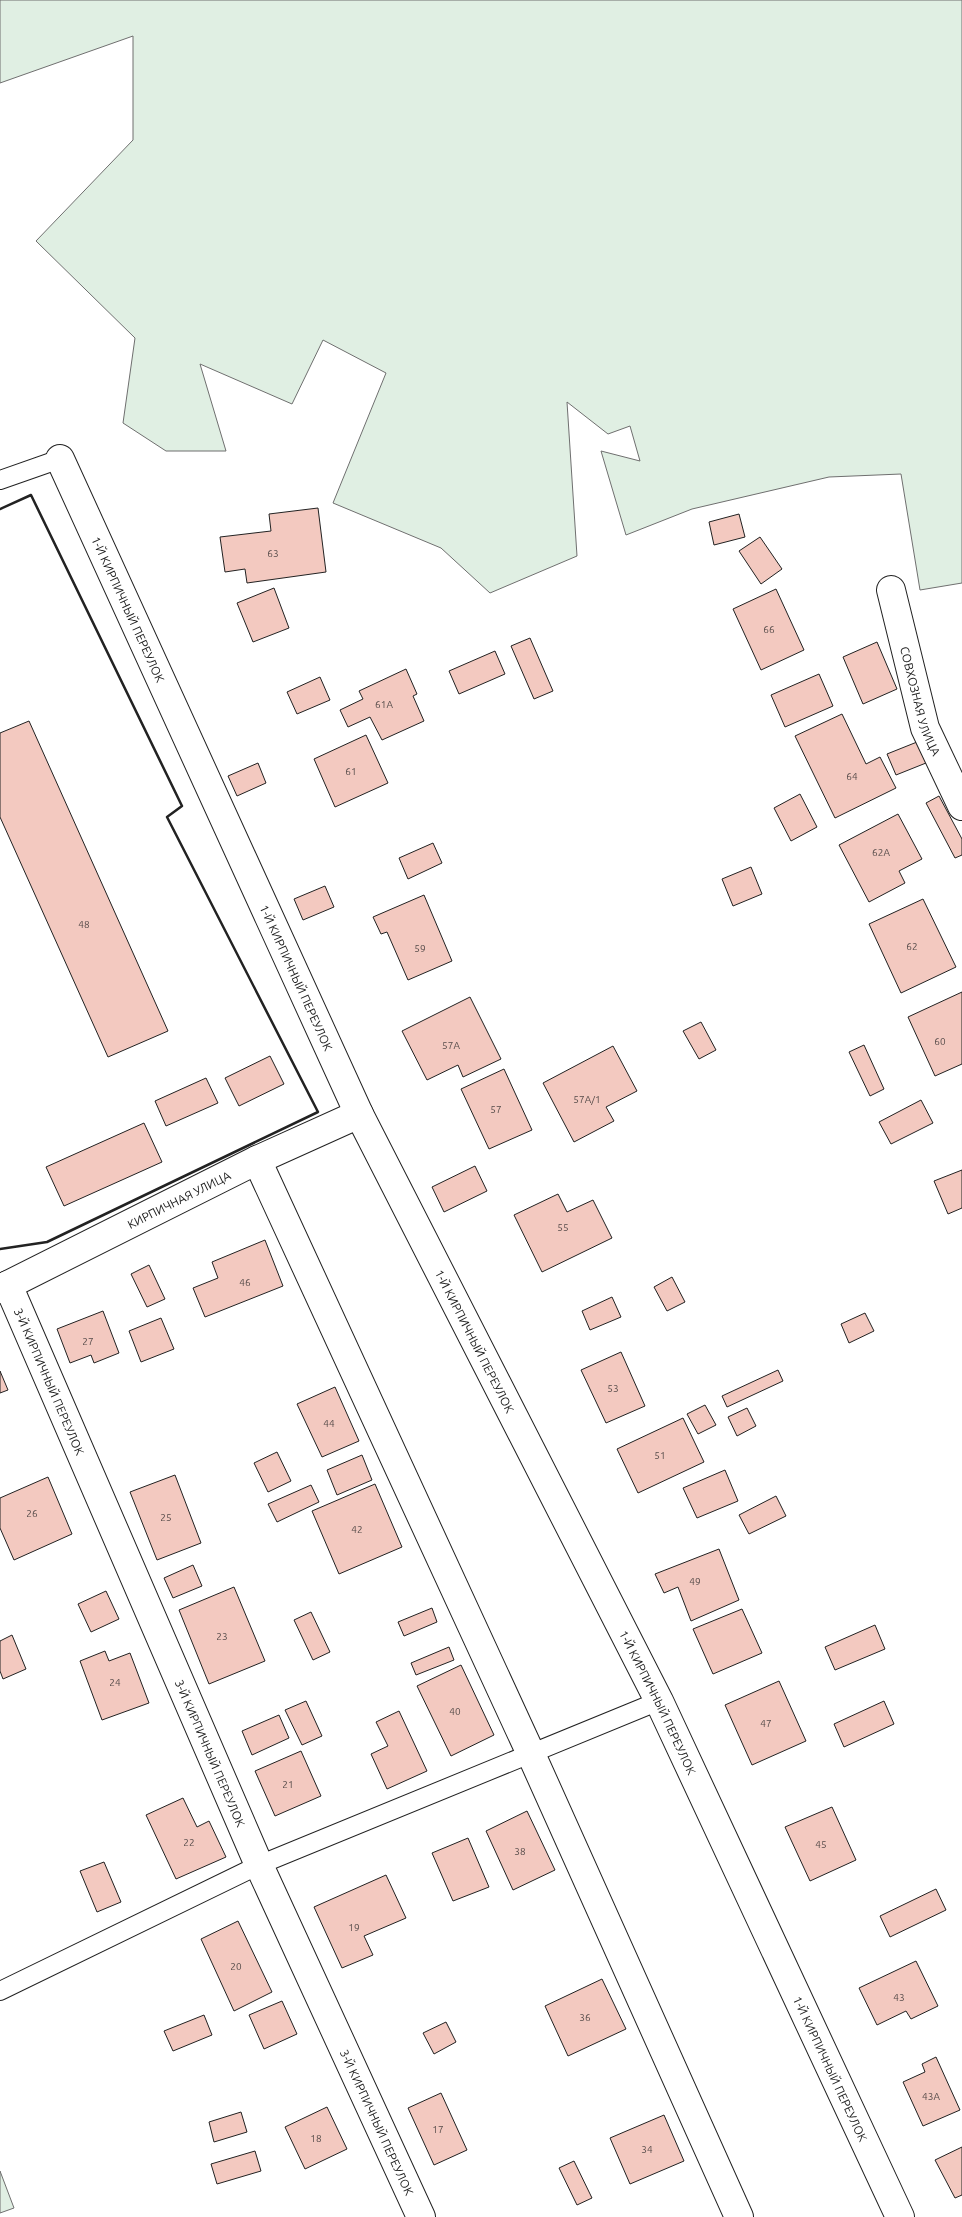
<svg xmlns="http://www.w3.org/2000/svg" width="962" height="2217" viewBox="0 0 962 2217" font-family="Ubuntu,sans-serif">
<style>
.green{fill:#e0efe3;stroke:#6f6f6f}
.building{fill:#f3c9c0;stroke:#222}
.lines{fill:none;stroke-linecap:round;stroke-linejoin:round}
.service-casing{stroke:#222;stroke-width:20}
.minor-casing{stroke:#222;stroke-width:30}
.service{stroke:#fff;stroke-width:18}
.minor{stroke:#fff;stroke-width:28}
.wall{stroke:#222;stroke-width:2.5}
.labels{text-anchor:middle;dominant-baseline:central;stroke-width:4;stroke-linejoin:round;paint-order:stroke}
.number-label{font-size:10px;fill:#564c4a}
.street-label{font-size:12px;fill:#222;stroke:#fff}
</style>
<rect width="100%" height="100%" fill="#fff"/>
<!-- green -->
<g class="green">
<polygon points="0,0 962,0 962,583 920,590 901,474 829,477 692,509 626,535 601,451 640,461 630,426 608,434 567,402 577,556 490,593 441,548 333,503 386,373 323,340 292,404 200,364 226,451 166,451 123,423 135,338 36,241 133,140 133,36 0,83"/>
<polygon points="0,2171 14,2208 0,2213"/>
</g>
<!-- building -->
<g class="building">
<polygon points="318,508 326,572 247,583 245,569 225,572 220,537 271,531 269,514"/>
<polygon points="739,514 745,537 714,545 709,522"/>
<polygon points="760,537 782,569 761,584 739,551"/>
<polygon points="274,588 289,628 253,642 237,603"/>
<polygon points="776,589 804,650 761,670 733,609"/>
<polygon points="530,638 553,691 534,699 511,646"/>
<polygon points="877,642 897,689 863,704 843,657"/>
<polygon points="495,651 505,674 459,694 449,671"/>
<polygon points="406,669 417,694 413,696 424,721 382,740 370,717 348,727 340,710 363,699 359,691"/>
<polygon points="819,674 833,706 785,727 771,695"/>
<polygon points="320,677 330,700 297,714 287,692"/>
<polygon points="842,714 866,764 880,757 896,788 835,818 795,736"/>
<polygon points="29,721 168,1031 108,1057 0,817 0,733"/>
<polygon points="366,735 388,783 335,807 314,759"/>
<polygon points="917,742 926,763 896,775 887,754"/>
<polygon points="258,763 266,783 237,796 228,776"/>
<polygon points="800,794 817,827 791,841 774,808"/>
<polygon points="939,796 962,839 962,855 955,858 926,803"/>
<polygon points="898,814 922,859 899,871 905,883 869,902 839,845"/>
<polygon points="433,843 442,863 408,879 399,858"/>
<polygon points="751,867 762,894 733,906 722,879"/>
<polygon points="325,886 334,907 303,920 294,899"/>
<polygon points="424,895 452,961 408,980 387,932 381,934 373,917"/>
<polygon points="923,899 956,967 901,993 869,924"/>
<polygon points="962,992 962,1064 935,1076 908,1017"/>
<polygon points="470,997 501,1059 463,1077 458,1065 427,1080 402,1031"/>
<polygon points="701,1022 716,1050 699,1059 683,1031"/>
<polygon points="864,1045 884,1089 870,1096 849,1052"/>
<polygon points="613,1046 637,1091 606,1107 614,1121 574,1142 543,1083"/>
<polygon points="270,1056 284,1084 239,1106 225,1078"/>
<polygon points="504,1069 532,1130 489,1149 461,1089"/>
<polygon points="206,1078 218,1103 166,1126 155,1101"/>
<polygon points="921,1100 933,1123 891,1144 879,1122"/>
<polygon points="144,1123 162,1162 64,1206 46,1167"/>
<polygon points="475,1166 487,1191 444,1212 432,1187"/>
<polygon points="962,1170 962,1208 948,1214 934,1181"/>
<polygon points="558,1194 567,1212 593,1200 612,1238 542,1272 514,1215"/>
<polygon points="265,1240 283,1286 205,1317 193,1288 218,1278 212,1262"/>
<polygon points="149,1265 165,1299 147,1307 131,1274"/>
<polygon points="672,1277 685,1302 667,1311 654,1287"/>
<polygon points="612,1297 621,1317 590,1330 582,1311"/>
<polygon points="103,1311 119,1353 94,1363 91,1355 70,1363 57,1329"/>
<polygon points="865,1313 874,1331 849,1343 841,1324"/>
<polygon points="161,1318 174,1349 141,1362 129,1331"/>
<polygon points="621,1352 645,1406 606,1423 581,1370"/>
<polygon points="778,1370 783,1381 727,1407 722,1396"/>
<polygon points="0,1371 8,1390 0,1393"/>
<polygon points="335,1387 359,1441 322,1457 297,1404"/>
<polygon points="705,1405 716,1425 698,1434 687,1414"/>
<polygon points="747,1408 756,1426 737,1436 728,1417"/>
<polygon points="683,1418 704,1462 638,1493 617,1449"/>
<polygon points="277,1452 291,1481 268,1492 254,1463"/>
<polygon points="362,1455 372,1480 337,1495 327,1470"/>
<polygon points="725,1470 738,1501 697,1518 683,1488"/>
<polygon points="175,1475 201,1543 157,1560 130,1492"/>
<polygon points="48,1477 72,1534 14,1560 0,1528 0,1498"/>
<polygon points="375,1484 402,1547 339,1574 312,1511"/>
<polygon points="311,1485 319,1502 277,1522 268,1504"/>
<polygon points="776,1496 786,1516 749,1534 739,1515"/>
<polygon points="719,1549 739,1600 691,1621 678,1587 664,1593 655,1574"/>
<polygon points="193,1565 202,1586 173,1598 164,1578"/>
<polygon points="234,1587 265,1661 209,1684 179,1610"/>
<polygon points="106,1591 119,1619 91,1632 78,1604"/>
<polygon points="432,1608 437,1622 404,1636 398,1622"/>
<polygon points="742,1609 762,1653 713,1674 693,1629"/>
<polygon points="311,1612 330,1652 313,1660 294,1620"/>
<polygon points="875,1625 885,1649 835,1670 825,1647"/>
<polygon points="12,1635 26,1669 3,1679 0,1671 0,1641"/>
<polygon points="449,1647 454,1660 416,1675 411,1663"/>
<polygon points="105,1651 109,1661 130,1653 149,1703 102,1720 80,1661"/>
<polygon points="461,1665 494,1735 451,1756 417,1686"/>
<polygon points="779,1681 806,1741 752,1765 725,1705"/>
<polygon points="306,1701 322,1736 302,1745 285,1710"/>
<polygon points="884,1701 894,1724 844,1747 834,1724"/>
<polygon points="399,1711 427,1771 387,1789 371,1754 388,1746 376,1722"/>
<polygon points="279,1715 289,1738 252,1755 242,1731"/>
<polygon points="301,1751 321,1796 275,1816 255,1771"/>
<polygon points="183,1798 197,1827 209,1821 226,1857 176,1879 146,1815"/>
<polygon points="832,1807 856,1860 810,1881 785,1827"/>
<polygon points="527,1811 555,1870 513,1890 486,1831"/>
<polygon points="468,1838 489,1887 453,1901 432,1853"/>
<polygon points="104,1862 121,1902 97,1912 80,1871"/>
<polygon points="386,1875 406,1918 364,1936 373,1955 342,1968 314,1907"/>
<polygon points="936,1889 946,1910 890,1937 880,1916"/>
<polygon points="238,1921 272,1992 234,2011 201,1939"/>
<polygon points="916,1961 938,2006 911,2019 906,2011 877,2025 859,1988"/>
<polygon points="602,1979 626,2029 568,2056 545,2006"/>
<polygon points="282,2001 297,2034 264,2049 249,2015"/>
<polygon points="204,2015 212,2035 173,2051 164,2031"/>
<polygon points="446,2022 456,2042 434,2054 423,2033"/>
<polygon points="936,2057 960,2110 923,2126 903,2082 925,2072 922,2064"/>
<polygon points="441,2093 467,2150 434,2165 408,2108"/>
<polygon points="327,2107 347,2149 305,2169 285,2127"/>
<polygon points="241,2112 247,2132 214,2142 209,2122"/>
<polygon points="664,2115 684,2161 630,2184 610,2138"/>
<polygon points="962,2147 962,2195 955,2198 935,2160"/>
<polygon points="255,2151 261,2171 217,2184 211,2164"/>
<polygon points="574,2161 592,2198 577,2205 559,2168"/>
</g>
<g class="lines">
<!-- service casing -->
<g class="service-casing">
<g id="service">
<polyline points="0,480 60,459"/>
<polyline points="0,1991 259,1865 659,1701"/>
</g>
</g>
<!-- minor casing -->
<g class="minor-casing">
<g id="minor">
<path id="s1" d="M60 459 359 1114 659 1701 900 2217"/>
<path id="s2" d="M891 590 925 728 962 806"/>
<polyline points="257,1160 531,1754 739,2217"/>
<path id="s3" d="M8 1285 259 1865 421 2217"/>
<path id="s4" d="M0 1289 257 1160 359 1114"/>
</g>
</g>
<!-- service -->
<use href="#service" class="service"/>
<!-- minor -->
<use href="#minor" class="minor"/>
<!-- wall -->
<polyline class="wall" points="0,509 31,495 182,806 167,817 318,1112 47,1242 0,1249"/>
</g>
<g class="labels">
<!-- number labels -->
<g class="number-label">
<text x="273" y="553">63</text>
<text x="769" y="629">66</text>
<text x="384" y="704">61А</text>
<text x="351" y="771">61</text>
<text x="852" y="776">64</text>
<text x="881" y="852">62А</text>
<text x="84" y="924">48</text>
<text x="912" y="946">62</text>
<text x="420" y="948">59</text>
<text x="940" y="1041">60</text>
<text x="451" y="1045">57А</text>
<text x="587" y="1099">57А/1</text>
<text x="496" y="1109">57</text>
<text x="563" y="1227">55</text>
<text x="245" y="1282">46</text>
<text x="88" y="1341">27</text>
<text x="613" y="1388">53</text>
<text x="329" y="1423">44</text>
<text x="660" y="1455">51</text>
<text x="32" y="1513">26</text>
<text x="166" y="1517">25</text>
<text x="357" y="1529">42</text>
<text x="695" y="1581">49</text>
<text x="222" y="1636">23</text>
<text x="115" y="1682">24</text>
<text x="455" y="1711">40</text>
<text x="766" y="1723">47</text>
<text x="288" y="1784">21</text>
<text x="189" y="1842">22</text>
<text x="821" y="1844">45</text>
<text x="520" y="1851">38</text>
<text x="354" y="1927">19</text>
<text x="236" y="1966">20</text>
<text x="899" y="1997">43</text>
<text x="585" y="2017">36</text>
<text x="931" y="2096">43А</text>
<text x="438" y="2129">17</text>
<text x="316" y="2138">18</text>
<text x="647" y="2149">34</text>
</g>
<!-- street labels -->
<g class="street-label">
<text stroke="none"><textPath href="#s1" startOffset="165">1-Й КИРПИЧНЫЙ ПЕРЕУЛОК</textPath></text>
<text stroke="none"><textPath href="#s2" startOffset="115">СОВХОЗНАЯ УЛИЦА</textPath></text>
<text stroke="none"><textPath href="#s1" startOffset="570">1-Й КИРПИЧНЫЙ ПЕРЕУЛОК</textPath></text>
<text stroke="none"><textPath href="#s4" startOffset="200">КИРПИЧНАЯ УЛИЦА</textPath></text>
<text stroke="none"><textPath href="#s1" startOffset="975">1-Й КИРПИЧНЫЙ ПЕРЕУЛОК</textPath></text>
<text stroke="none"><textPath href="#s3" startOffset="105">3-Й КИРПИЧНЫЙ ПЕРЕУЛОК</textPath></text>
<text stroke="none"><textPath href="#s1" startOffset="1380">1-Й КИРПИЧНЫЙ ПЕРЕУЛОК</textPath></text>
<text stroke="none"><textPath href="#s3" startOffset="510">3-Й КИРПИЧНЫЙ ПЕРЕУЛОК</textPath></text>
<text stroke="none"><textPath href="#s1" startOffset="1785">1-Й КИРПИЧНЫЙ ПЕРЕУЛОК</textPath></text>
<text stroke="none"><textPath href="#s3" startOffset="915">3-Й КИРПИЧНЫЙ ПЕРЕУЛОК</textPath></text>
</g>
</g>
</svg>
